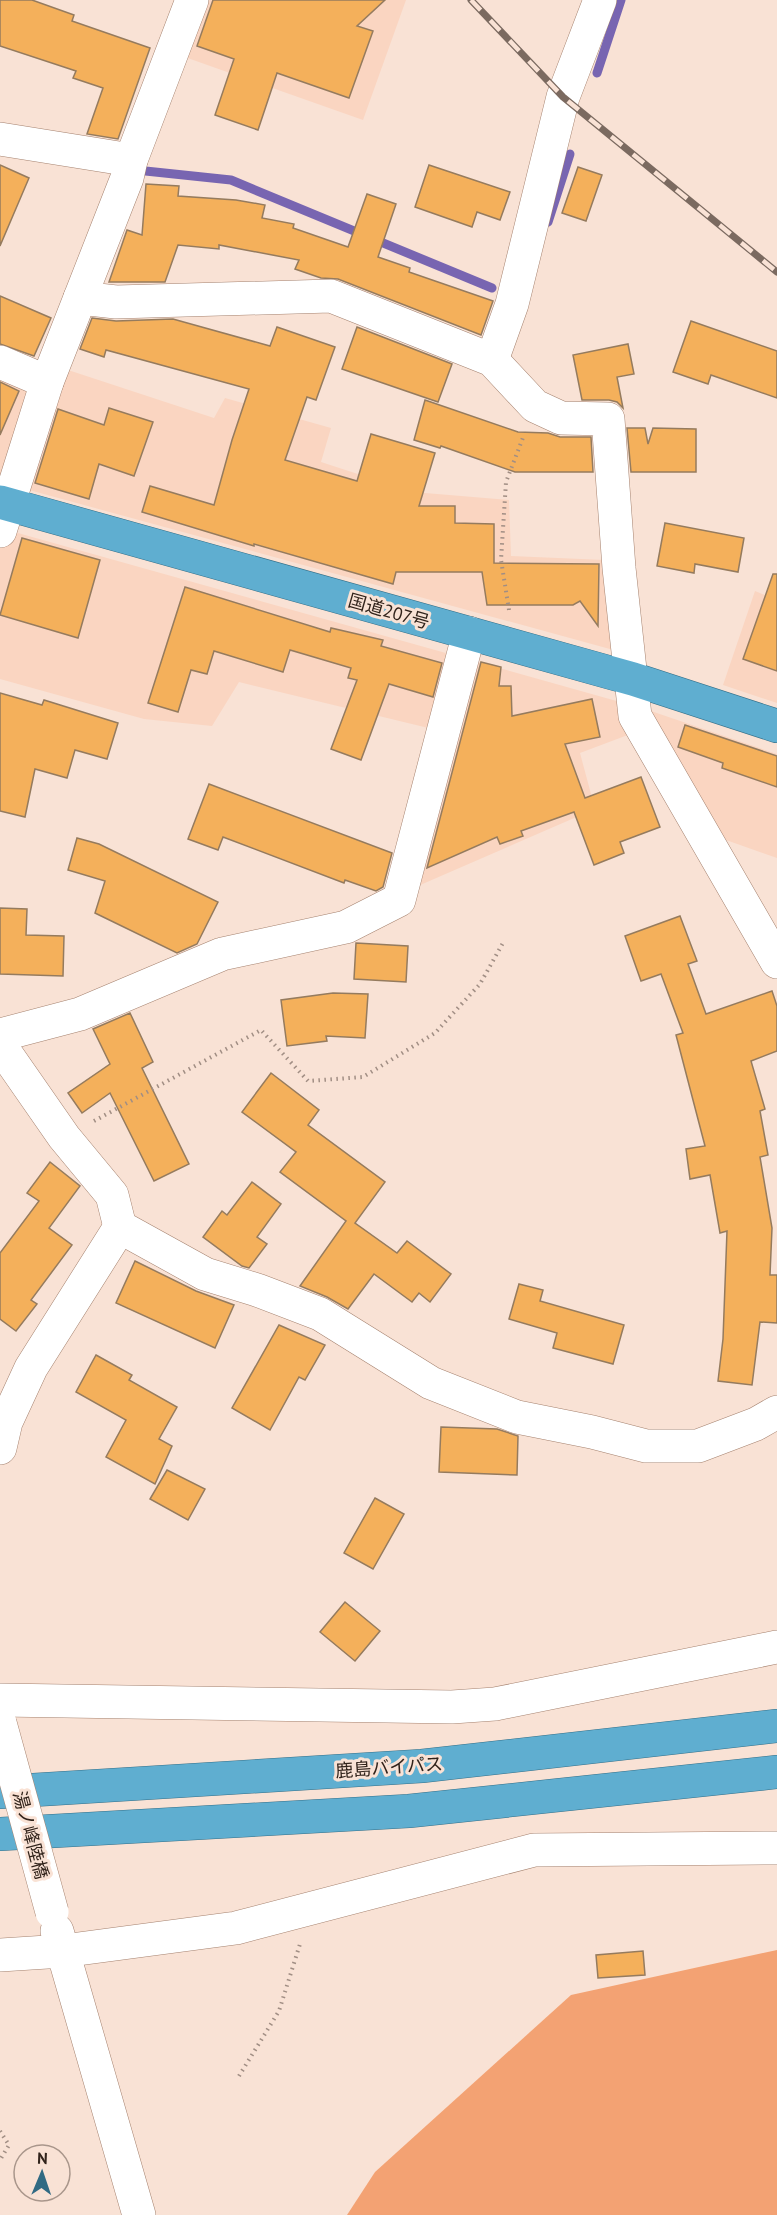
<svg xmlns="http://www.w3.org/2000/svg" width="777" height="2215" viewBox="0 0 777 2215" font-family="'PT Sans','Noto Sans JP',sans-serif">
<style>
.built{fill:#fad5c1}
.green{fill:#f3a273}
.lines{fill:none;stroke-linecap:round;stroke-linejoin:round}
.stream{stroke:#7865b1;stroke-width:9}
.building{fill:#f4b05b;stroke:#957b5e;stroke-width:1.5}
.minor-casing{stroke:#a5826f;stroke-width:34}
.trunk-casing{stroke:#357089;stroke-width:34}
.path{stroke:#a18e84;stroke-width:4;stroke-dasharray:1.5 4.5;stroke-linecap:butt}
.minor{stroke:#fff;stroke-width:33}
.trunk{stroke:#5faed0;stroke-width:33}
.rail-casing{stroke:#7b6a60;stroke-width:7}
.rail{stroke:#f9e2d5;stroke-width:4.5;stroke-dasharray:14;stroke-linecap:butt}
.minor-bridge-casing{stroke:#a5826f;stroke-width:34;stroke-linecap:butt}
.minor-bridge{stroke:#fff;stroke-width:33}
.labels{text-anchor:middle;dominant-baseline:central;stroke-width:6;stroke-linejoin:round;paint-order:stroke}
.street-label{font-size:18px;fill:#31231b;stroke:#f9e2d5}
</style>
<rect width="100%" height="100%" fill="#f9e2d5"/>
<!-- built -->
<g class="built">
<polygon points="203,0 406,0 363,120 182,56"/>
<polygon points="62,368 214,418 225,398 331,428 321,462 413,492 509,500 511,556 628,561 639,657 0,482 0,372"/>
<polygon points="0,528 645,709 777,754 777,858 726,840 649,727 580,753 595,809 411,889 449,733 239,682 212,726 144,719 0,679"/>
<polygon points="755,591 777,600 777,703 723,685"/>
</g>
<!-- green -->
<polygon class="green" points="777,1950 777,2215 347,2215 375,2172 571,1995"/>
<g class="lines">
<!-- stream -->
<g class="stream">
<polyline points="597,73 621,0"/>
<polyline points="136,170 231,180 492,288"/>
<polyline points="548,222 570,154"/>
</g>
</g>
<!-- building -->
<g class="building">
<polygon points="0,0 32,0 74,15 72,21 150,48 118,139 87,134 103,88 73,78 76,71 0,46"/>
<polygon points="213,0 385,0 357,26 373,31 349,98 277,73 258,130 215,115 234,59 197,46"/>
<polygon points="0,165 29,178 0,246"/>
<polygon points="429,165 510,192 500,220 477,212 472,227 415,207"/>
<polygon points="578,167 602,175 586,221 562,213"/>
<polygon points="146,184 179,186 178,196 236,200 265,205 262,218 294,224 293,228 348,247 367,194 396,204 378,257 410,268 409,272 493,301 481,335 338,279 321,278 295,269 299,260 219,245 219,249 178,245 165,282 109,282 127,230 142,235"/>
<polygon points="0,296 51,318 34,356 0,344"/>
<polygon points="92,318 116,321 173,319 270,346 277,327 335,347 316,400 307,397 285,460 357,481 371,434 435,453 419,506 455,506 455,523 494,524 494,563 599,564 598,626 580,601 573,605 487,605 482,572 396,572 393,584 254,544 254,546 142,512 150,486 214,505 232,440 249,389 106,350 104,357 80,349"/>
<polygon points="691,321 777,351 777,398 711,375 708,384 673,372"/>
<polygon points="357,327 452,364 438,402 342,369"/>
<polygon points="628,344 634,374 617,377 623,408 617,402 609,400 582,400 573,355"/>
<polygon points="0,382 19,391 0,435"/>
<polygon points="425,400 518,432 548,433 560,437 591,437 593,472 515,472 441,446 440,448 414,440"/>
<polygon points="109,408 153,422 134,476 99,464 89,499 35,483 58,409 104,425"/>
<polygon points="627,428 645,428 648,444 653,428 696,429 696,472 631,472"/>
<polygon points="665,523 744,538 738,572 695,564 694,573 657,566"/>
<polygon points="22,538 100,560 78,638 0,615"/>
<polygon points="773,574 777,574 777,671 743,659"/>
<polygon points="185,587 330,632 331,628 383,640 381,646 442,663 433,697 389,684 361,760 331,749 357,680 348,678 351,668 290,650 283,672 214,651 207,674 191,670 178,712 148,703"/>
<polygon points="481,662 501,667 499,686 511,686 512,716 592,699 600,737 565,744 585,798 641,777 660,827 620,842 624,853 594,865 574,812 521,831 523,836 500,844 497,837 427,868"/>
<polygon points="0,693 42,705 44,700 118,723 107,759 75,750 67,778 35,769 25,817 0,811"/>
<polygon points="685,725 777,756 777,787 722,768 723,763 678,747"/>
<polygon points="209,784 392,853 383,887 376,891 345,880 344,883 223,837 218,850 188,839"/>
<polygon points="77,838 99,844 218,902 197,944 177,953 95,913 105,881 68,870"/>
<polygon points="0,908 27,909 26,935 64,936 63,976 0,974"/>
<polygon points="680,916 697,961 688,964 706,1014 772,991 777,1006 777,1051 751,1061 765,1109 760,1111 768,1155 760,1157 772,1228 770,1275 777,1275 777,1323 760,1322 752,1385 718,1381 723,1339 727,1231 720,1233 710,1175 690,1179 686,1149 705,1146 676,1035 683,1033 661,974 641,981 625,936"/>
<polygon points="356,943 408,946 406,982 354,979"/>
<polygon points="333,993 368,994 365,1038 326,1036 327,1041 287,1046 281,1000"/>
<polygon points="130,1013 153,1062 142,1068 189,1164 154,1181 110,1093 82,1113 68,1093 110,1064 93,1029"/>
<polygon points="271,1073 319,1110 308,1125 385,1182 355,1223 397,1253 407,1241 451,1274 430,1302 419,1293 412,1302 374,1274 348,1309 327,1297 300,1286 346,1221 280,1172 296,1152 242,1112"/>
<polygon points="50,1162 80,1186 49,1228 72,1245 31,1300 37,1304 16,1331 0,1319 0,1253 39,1201 27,1193"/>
<polygon points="252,1182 281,1204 257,1237 267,1244 249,1268 242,1266 203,1237 222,1211 227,1215"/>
<polygon points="135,1261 196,1291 234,1305 215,1348 116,1303"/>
<polygon points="519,1284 543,1290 540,1301 624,1325 613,1364 553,1348 557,1333 509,1319"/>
<polygon points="279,1325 325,1345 305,1380 299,1377 270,1430 232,1408"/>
<polygon points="96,1355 132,1375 129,1380 177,1407 159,1439 172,1446 155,1484 106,1457 126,1420 76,1392"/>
<polygon points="441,1427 497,1429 518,1436 517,1475 439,1472"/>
<polygon points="167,1470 205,1489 188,1520 150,1499"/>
<polygon points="375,1498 404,1514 373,1569 344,1553"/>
<polygon points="345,1602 380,1631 355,1661 320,1632"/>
<polygon points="643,1951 645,1975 598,1978 596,1955"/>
</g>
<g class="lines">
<!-- minor casing -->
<g class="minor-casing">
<g id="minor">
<polyline points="0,139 131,160"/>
<polyline points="80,298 116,302 331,296 492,360 535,406 561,418 608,419 619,568 635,716 777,962"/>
<polyline points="492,360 512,304 563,97 600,0"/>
<polyline points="0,362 47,382"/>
<polyline points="0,531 47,382 127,178 131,160 192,0"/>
<polyline points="0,1035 80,1014 222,954 346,927 399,900 469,633"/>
<polyline points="0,1045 64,1137 112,1195 120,1227 205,1274 257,1290 320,1314 431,1383 517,1417 592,1432 646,1446 698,1446 756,1424 777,1412"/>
<polyline points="0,1448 6,1422 31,1368 120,1227"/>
<polyline points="0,1700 452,1707 495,1704 777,1647"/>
<polyline points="57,1931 139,2215"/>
<polyline points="0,1955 63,1951 236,1928 534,1850 777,1848"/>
</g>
</g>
<!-- trunk casing -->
<g class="trunk-casing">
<g id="trunk">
<polyline points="0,502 633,679 777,726"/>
<polyline points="0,1792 422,1766 777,1726"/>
<polyline points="0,1834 409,1811 777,1772"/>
</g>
</g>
<!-- path -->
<g class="path">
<polyline points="509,610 501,560 506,482 524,435"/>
<polyline points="94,1121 261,1030 308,1081 363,1077 435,1033 480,984 504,941"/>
<polyline points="239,2076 279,2011 300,1944"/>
<polyline points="0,2131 9,2145 0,2160"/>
</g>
<!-- minor -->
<use href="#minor" class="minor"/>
<!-- trunk -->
<use href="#trunk" class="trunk"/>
<!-- rail casing -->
<g class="rail-casing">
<polyline id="rail" points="471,0 563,97 777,272"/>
</g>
<!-- rail -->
<use href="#rail" class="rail"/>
<!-- minor-bridge casing -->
<g class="minor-bridge-casing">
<polyline id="minor-bridge" points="0,1723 52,1912"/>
</g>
<!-- minor-bridge -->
<use href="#minor-bridge" class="minor-bridge"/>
</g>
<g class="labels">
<!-- street labels -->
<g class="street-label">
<text transform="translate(389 611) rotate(16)">国道207号</text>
<text transform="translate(389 1767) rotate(-4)">鹿島バイパス</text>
<text transform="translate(31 1835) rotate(75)">湯ノ峰陸橋</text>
</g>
</g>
<!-- north arrow -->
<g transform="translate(42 2173) rotate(2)"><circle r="28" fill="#f9e2d5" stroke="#a9968b" stroke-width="1.5"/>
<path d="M0-4.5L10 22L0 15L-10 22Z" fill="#316a83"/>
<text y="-9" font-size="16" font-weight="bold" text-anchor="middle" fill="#31231b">N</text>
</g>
</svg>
